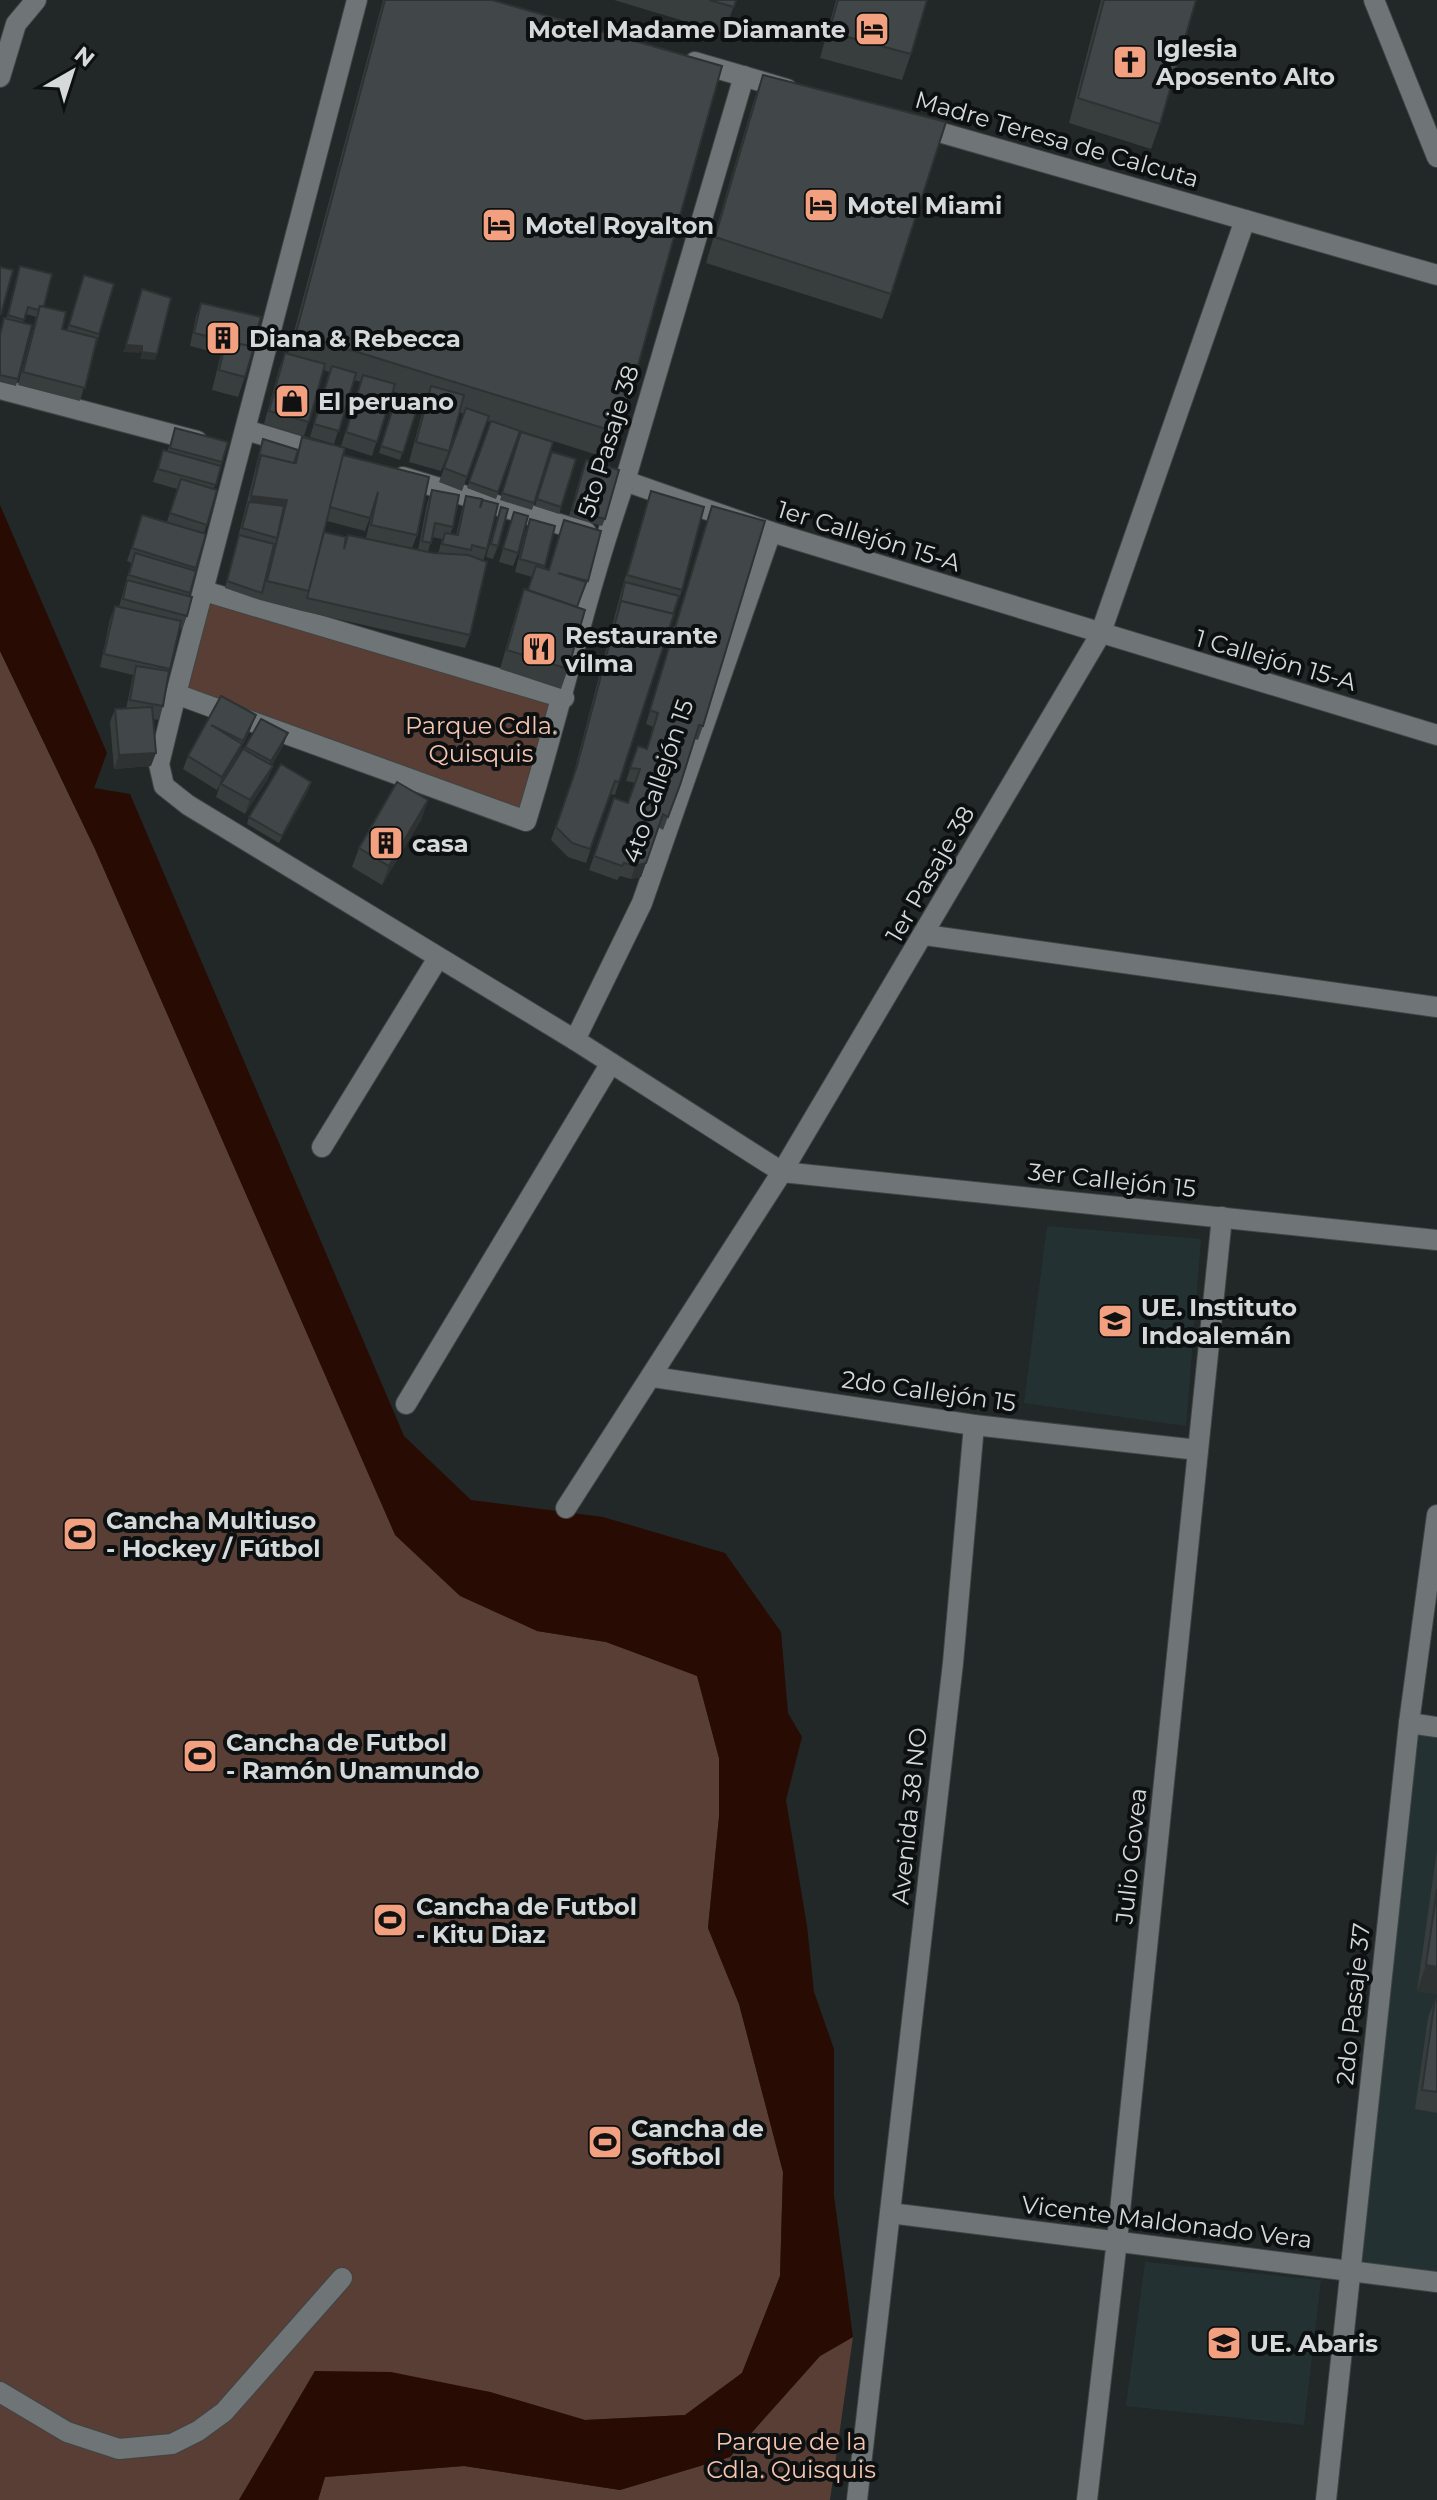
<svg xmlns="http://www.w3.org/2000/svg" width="1437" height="2500" viewBox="0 0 1437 2500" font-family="Montserrat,sans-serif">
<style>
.built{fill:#243133}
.green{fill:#583e34}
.water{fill:#280c03}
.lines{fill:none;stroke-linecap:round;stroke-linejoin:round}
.minor-casing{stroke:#404445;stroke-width:22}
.minor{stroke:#6f7576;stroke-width:20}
.wall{fill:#383d3e;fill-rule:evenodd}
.shaded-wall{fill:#2e3232}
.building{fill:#414748;stroke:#2e3232;stroke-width:2}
.labels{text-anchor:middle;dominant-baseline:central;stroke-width:8;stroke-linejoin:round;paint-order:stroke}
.poi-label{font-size:24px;font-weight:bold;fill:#d6d9da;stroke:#0d1010;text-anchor:start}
.street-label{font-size:24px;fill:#d6d9da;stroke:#0d1010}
.park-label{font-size:24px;fill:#f7c4b0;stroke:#0d1010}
</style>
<rect width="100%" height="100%" fill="#222728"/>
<!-- built -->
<g class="built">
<polygon points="1047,1226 1201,1239 1186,1426 1024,1403"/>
<polygon points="1417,1725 1437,1728 1437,2280 1353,2270"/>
<polygon points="1145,2262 1321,2280 1304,2425 1126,2406"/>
</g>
<!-- green -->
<g class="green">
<polygon points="204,591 564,698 526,821 176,694"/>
<polygon points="0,651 95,849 356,1444 537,1631 606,1642 697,1675 719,1758 719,1817 708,1928 739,2004 783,2172 780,2276 742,2373 685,2415 585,2420 490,2392 315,2371 239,2500 0,2500"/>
<polygon points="853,2337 830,2500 318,2500 325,2477 464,2466 620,2490 730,2457 820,2356"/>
</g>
<!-- water -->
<polygon class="water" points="0,505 107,753 94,788 130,794 404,1436 471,1500 603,1517 725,1553 781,1632 788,1713 802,1737 786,1800 807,1926 814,1992 834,2049 834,2196 853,2337 820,2356 730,2457 620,2490 464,2466 325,2477 318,2500 239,2500 315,2371 391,2372 490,2392 585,2420 685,2415 742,2373 780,2276 783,2172 739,2004 708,1928 719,1817 719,1758 697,1676 606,1642 537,1631 460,1596 395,1535 95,849 0,651"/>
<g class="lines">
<!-- minor casing -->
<g class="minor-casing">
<g id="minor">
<polyline points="357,0 176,694 159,764 164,786 188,805 575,1040 782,1172 1437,1240"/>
<polyline points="1374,0 1437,157"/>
<polyline points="695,62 787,89"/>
<polyline points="0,77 16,24 36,0"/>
<polyline points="918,126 1437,275"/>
<polyline points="0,389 197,441"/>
<polyline points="246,430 322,453"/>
<polyline points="403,477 586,532"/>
<polyline points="625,481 771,532 1437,735"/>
<polyline points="204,591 564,698"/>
<path d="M176 694 526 821C561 708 586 592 625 481L744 76"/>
<polyline points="925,935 1437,1007"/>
<polyline points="575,1040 642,903 771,532"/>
<polyline points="322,1147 438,958"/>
<polyline points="653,1377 974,1425 1198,1450"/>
<polyline points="406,1404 611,1063"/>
<polyline points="566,1508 782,1172 1100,635 1245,220"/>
<polyline points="1409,1723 1437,1727"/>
<polyline points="890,2213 1437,2282"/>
<polyline points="0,2392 67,2432 119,2449 172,2444 198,2431 224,2412 342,2278"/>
<polyline points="857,2500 953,1663 974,1425"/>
<polyline points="1087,2500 1117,2240 1222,1217"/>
<polyline points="1326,2500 1409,1723 1437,1515"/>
</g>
</g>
<!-- minor -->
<use href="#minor" class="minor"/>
</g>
<!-- wall -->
<g class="wall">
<polygon points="383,0 492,0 619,433 610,459 512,428 520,431 496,499 467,488 491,422 487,421 462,491 439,482 464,414 459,412 449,451 441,471 409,462 425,402 392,391 372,456 341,446 361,382 354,380 334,444 310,437 329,372 324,370 304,436 264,424 280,366 285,353 288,354"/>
<polygon points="614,0 736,0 724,33"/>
<polygon points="836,0 927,0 911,54 902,80 820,58"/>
<polygon points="1101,0 1196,0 1160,124 1151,149 1069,123"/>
<polygon points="763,75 891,294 882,319 706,263 754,100"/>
<polygon points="20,266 44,306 62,329 67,330 84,275 114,284 80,401 18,385 36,317 26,314 23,323 18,379 16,386 0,382 0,332 4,318 6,319"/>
<polygon points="201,303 252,347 245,377 238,397 212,390 221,354 190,346 196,316"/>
<polygon points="397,395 419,402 400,460 379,453"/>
<polygon points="175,428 228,442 214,489 217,490 204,533 206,534 189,596 187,616 182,629 179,628 169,671 163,706 158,720 153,719 151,766 114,769 110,722 115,709 126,709 133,675 100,667 110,619 115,606 119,607 131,563 127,561 142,515 167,522 177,489 153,482 163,450 167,452"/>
<polygon points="521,432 553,442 532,510 500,500"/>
<path d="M302 437 343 455 417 535 412 548 366 538 372 512 365 531 327 521 324 532 345 544 418 550 427 503 432 490 453 527 450 534 456 535 462 509 466 496 480 508 487 549 483 561 470 635 465 648 302 611 260 600 225 588 263 439 298 450ZM432 537 442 539 438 554 428 552Z"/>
<polygon points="552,452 576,459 559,514 535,506"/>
<polygon points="583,467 605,519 602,526 569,516"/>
<polygon points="651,491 682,590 619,782 615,795 610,794 586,863 568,857 551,840 572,780 622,588"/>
<polygon points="712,506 703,726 698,740 695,739 680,785 663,830 658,827 641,877 631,879 620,876 617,880 589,870 614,798 628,803 635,783 626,781 638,746 647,749 653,727 646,724"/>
<polygon points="501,507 498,546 493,559 486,557"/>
<polygon points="514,512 518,553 513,566 499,562"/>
<polygon points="530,519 555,526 544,569 548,570 564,520 588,581 577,607 568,669 561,689 500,669 517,609 524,589 528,590 532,577 515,572 525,533"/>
<polygon points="221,696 251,728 237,757 245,747 283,746 272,765 273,766 268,779 245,814 216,797 220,785 217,790 183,769 188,756"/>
<polygon points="309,789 279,843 247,824 249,817"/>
<polygon points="428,800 421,820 382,885 352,867 359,848"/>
<polygon points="1437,1850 1437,1994 1417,1991"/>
<polygon points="1435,1999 1437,1999 1437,2113 1415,2109 1428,2018"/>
</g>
<!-- shaded-wall -->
<g class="shaded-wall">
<polygon points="126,345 142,346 140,353 123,352"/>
<polygon points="142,352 157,354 155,360 140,359"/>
<polygon points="251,496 287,500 280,520 245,515"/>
<polygon points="256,715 251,728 237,757 217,790 222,777 241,745"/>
<polygon points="288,733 283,746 266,774 271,761"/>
<polygon points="156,753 151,766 114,769 119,755"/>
<polygon points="273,766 268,779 245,814 250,800"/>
<polygon points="311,782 309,789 279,843 282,836"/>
<polygon points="428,800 421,820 382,885 389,866"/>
<polygon points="646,863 641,877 631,879 635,866"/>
<polygon points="1426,1965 1437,1967 1437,1994 1417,1991"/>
</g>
<!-- building -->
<g class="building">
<polygon points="385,0 492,0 722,66 619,433 296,333"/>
<polygon points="709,0 736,0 734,7"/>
<polygon points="838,0 927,0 911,54 829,32"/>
<polygon points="1104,0 1196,0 1160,124 1078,98"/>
<polygon points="763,75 946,122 891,294 715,237"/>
<polygon points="20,266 52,274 44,306 40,306 38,310 28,307 24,320 8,315"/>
<polygon points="0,267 13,270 1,314 0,314"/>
<polygon points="84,275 114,284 99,334 69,325"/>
<polygon points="142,289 171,298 157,354 142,352 142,346 126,345"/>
<polygon points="201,303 261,317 252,347 194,333"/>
<polygon points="40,306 66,312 62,329 97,338 85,388 23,372"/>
<polygon points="4,318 32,325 18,379 0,375 0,335"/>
<polygon points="226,341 254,347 245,377 219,370"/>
<polygon points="285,353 325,364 309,422 269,411"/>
<polygon points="332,366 356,373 339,431 314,424"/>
<polygon points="363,375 395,384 377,442 346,432"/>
<polygon points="431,386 464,395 449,451 416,442"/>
<polygon points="397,395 419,402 403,453 381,446"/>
<polygon points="466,408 489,416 467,477 444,468"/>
<polygon points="491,421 520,431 498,492 469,482"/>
<polygon points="175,428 228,442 222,462 170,448"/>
<polygon points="521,432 553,442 534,503 502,493"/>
<polygon points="302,437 345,448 309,591 267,581 287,500 251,496 261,455 296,463"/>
<polygon points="263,439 298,450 294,463 261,455 256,468"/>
<polygon points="163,450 221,466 216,485 158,469"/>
<polygon points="552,452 576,459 561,507 537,499"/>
<polygon points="343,455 429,477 417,535 371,525 378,492 370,518 330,507"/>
<polygon points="586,460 619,470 605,519 572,510"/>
<polygon points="181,479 217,490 207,525 170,513"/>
<polygon points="432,490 459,495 453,527 435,523 431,543 422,541"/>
<polygon points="651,491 704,507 682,590 627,575"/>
<polygon points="466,496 482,499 480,508 483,500 498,504 487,549 472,545 471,550 442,544 445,533 458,535"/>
<polygon points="249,502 284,506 277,538 242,528"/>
<polygon points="712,506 765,521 703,726 699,725 680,785 668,817 663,814 646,863 635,866 624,863 622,866 594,856 614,798 628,803 640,769 630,768 638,746 647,749 658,713 650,710"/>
<polygon points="501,507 508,509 498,546 491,544"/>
<polygon points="514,512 528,516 518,553 503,548"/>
<polygon points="142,515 206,534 196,568 132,548"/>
<polygon points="530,519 555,526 545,566 520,559"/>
<polygon points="564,520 601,531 588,581 558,573 586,582 577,607 528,590 536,566 549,570"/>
<polygon points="324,532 346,537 344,549 348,535 433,553 468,555 487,562 470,635 307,598"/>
<polygon points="239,535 274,544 262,593 227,581"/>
<polygon points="135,553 196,571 190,593 129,575"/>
<polygon points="127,580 192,597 187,616 123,599"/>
<polygon points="625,582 679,596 673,614 621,601 619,608"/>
<polygon points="524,589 585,610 568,669 507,650"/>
<polygon points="621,601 674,614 619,782 615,781 590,849 572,843 556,827 577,766"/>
<polygon points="115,606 181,621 170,669 104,654"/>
<polygon points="136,666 169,671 163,706 130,700"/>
<polygon points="221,696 256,715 243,741 211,725 242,744 222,777 188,756"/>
<polygon points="152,707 156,753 119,755 115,709"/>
<polygon points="261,719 288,733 271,761 245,747"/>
<polygon points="243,749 273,766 250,800 221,784"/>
<polygon points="281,764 311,782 282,836 249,817"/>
<polygon points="397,782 428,800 389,866 359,848"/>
<polygon points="1437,1889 1437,1967 1426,1965"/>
<polygon points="1435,1999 1437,1999 1437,2092 1422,2090"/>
</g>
<!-- icons -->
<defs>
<g id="hotel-square" transform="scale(1.8)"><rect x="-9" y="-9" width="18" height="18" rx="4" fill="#f2a080" stroke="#0d1010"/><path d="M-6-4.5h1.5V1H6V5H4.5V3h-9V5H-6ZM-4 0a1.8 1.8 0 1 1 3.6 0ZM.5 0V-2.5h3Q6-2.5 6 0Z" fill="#111"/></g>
<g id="church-square" transform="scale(1.8)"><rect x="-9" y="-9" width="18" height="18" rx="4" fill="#f2a080" stroke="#0d1010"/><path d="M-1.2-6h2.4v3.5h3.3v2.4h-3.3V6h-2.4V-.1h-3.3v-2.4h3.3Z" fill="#111"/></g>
<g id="building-square" transform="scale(1.8)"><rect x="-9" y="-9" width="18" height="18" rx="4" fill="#f2a080" stroke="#0d1010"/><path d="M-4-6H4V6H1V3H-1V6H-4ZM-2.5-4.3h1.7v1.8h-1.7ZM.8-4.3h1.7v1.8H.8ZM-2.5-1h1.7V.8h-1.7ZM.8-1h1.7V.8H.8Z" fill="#111"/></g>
<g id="shop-square" transform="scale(1.8)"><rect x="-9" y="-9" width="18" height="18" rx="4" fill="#f2a080" stroke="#0d1010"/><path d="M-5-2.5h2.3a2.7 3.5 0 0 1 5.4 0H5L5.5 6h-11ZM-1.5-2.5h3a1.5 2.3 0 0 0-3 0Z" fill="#111"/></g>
<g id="restaurant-square" transform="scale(1.8)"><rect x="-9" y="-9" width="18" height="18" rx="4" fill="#f2a080" stroke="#0d1010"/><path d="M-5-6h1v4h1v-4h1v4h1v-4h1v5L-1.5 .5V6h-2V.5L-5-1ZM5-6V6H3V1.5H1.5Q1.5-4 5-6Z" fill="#111"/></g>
<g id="school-square" transform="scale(1.8)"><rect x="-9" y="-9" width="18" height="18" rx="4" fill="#f2a080" stroke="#0d1010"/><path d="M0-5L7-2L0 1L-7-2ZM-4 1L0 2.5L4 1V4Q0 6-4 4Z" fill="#111"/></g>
<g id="stadium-square" transform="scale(1.8)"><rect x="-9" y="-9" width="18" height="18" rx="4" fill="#f2a080" stroke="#0d1010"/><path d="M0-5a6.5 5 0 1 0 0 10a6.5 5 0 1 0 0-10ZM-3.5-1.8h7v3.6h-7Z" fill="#111"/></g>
</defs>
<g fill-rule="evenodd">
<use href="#hotel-square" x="872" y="29"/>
<use href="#church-square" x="1130" y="62"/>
<use href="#hotel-square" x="821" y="205"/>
<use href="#hotel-square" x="499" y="225"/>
<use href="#building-square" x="223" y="338"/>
<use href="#shop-square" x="292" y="401"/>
<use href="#restaurant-square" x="539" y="649"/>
<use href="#building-square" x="386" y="843"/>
<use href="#school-square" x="1115" y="1321"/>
<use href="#stadium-square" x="80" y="1534"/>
<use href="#stadium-square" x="200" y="1756"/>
<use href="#stadium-square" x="390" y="1920"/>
<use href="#stadium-square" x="605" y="2142"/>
<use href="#school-square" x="1224" y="2343"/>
</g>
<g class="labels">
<!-- poi labels -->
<g class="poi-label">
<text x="846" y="29" text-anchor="end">Motel Madame Diamante</text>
<text x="1156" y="48">Iglesia<tspan x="1156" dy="28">Aposento Alto</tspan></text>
<text x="847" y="205">Motel Miami</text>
<text x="525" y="225">Motel Royalton</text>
<text x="249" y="338">Diana &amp; Rebecca</text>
<text x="318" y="401">El peruano</text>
<text x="565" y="635">Restaurante<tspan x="565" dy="28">vilma</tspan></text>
<text x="412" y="843">casa</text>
<text x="1141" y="1307">UE. Instituto<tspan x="1141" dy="28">Indoalemán</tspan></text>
<text x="106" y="1520">Cancha Multiuso<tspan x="106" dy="28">- Hockey / Fútbol</tspan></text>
<text x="226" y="1742">Cancha de Futbol<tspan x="226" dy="28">- Ramón Unamundo</tspan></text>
<text x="416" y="1906">Cancha de Futbol<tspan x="416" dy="28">- Kitu Diaz</tspan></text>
<text x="631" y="2128">Cancha de<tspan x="631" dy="28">Softbol</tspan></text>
<text x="1250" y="2343">UE. Abaris</text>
</g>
<!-- street labels -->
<g class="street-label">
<text transform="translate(1057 139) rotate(16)">Madre Teresa de Calcuta</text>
<text transform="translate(608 441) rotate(-73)">5to Pasaje 38</text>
<text transform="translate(869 536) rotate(17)">1er Callejón 15-A</text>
<text transform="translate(1276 660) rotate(16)">1 Callejón 15-A</text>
<text transform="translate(658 781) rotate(-71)">4to Callejón 15</text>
<text transform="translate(930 874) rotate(-60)">1er Pasaje 38</text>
<text transform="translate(1112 1180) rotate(6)">3er Callejón 15</text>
<text transform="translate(929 1391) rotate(8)">2do Callejón 15</text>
<text transform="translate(909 1816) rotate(-84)">Avenida 38 NO</text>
<text transform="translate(1131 1856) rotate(-84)">Julio Govea</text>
<text transform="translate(1353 2004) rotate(-84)">2do Pasaje 37</text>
<text transform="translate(1167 2222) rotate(7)">Vicente Maldonado Vera</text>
</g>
<!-- park labels -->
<g class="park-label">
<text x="481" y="725">Parque Cdla.<tspan x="481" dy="28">Quisquis</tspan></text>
<text x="791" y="2441">Parque de la<tspan x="791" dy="28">Cdla. Quisquis</tspan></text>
</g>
</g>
<!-- north arrow -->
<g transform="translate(72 72) rotate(39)" stroke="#0d1010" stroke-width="6" paint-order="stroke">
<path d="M0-6L14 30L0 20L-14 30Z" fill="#d6d9da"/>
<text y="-12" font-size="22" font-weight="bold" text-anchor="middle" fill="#d6d9da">N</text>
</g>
</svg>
